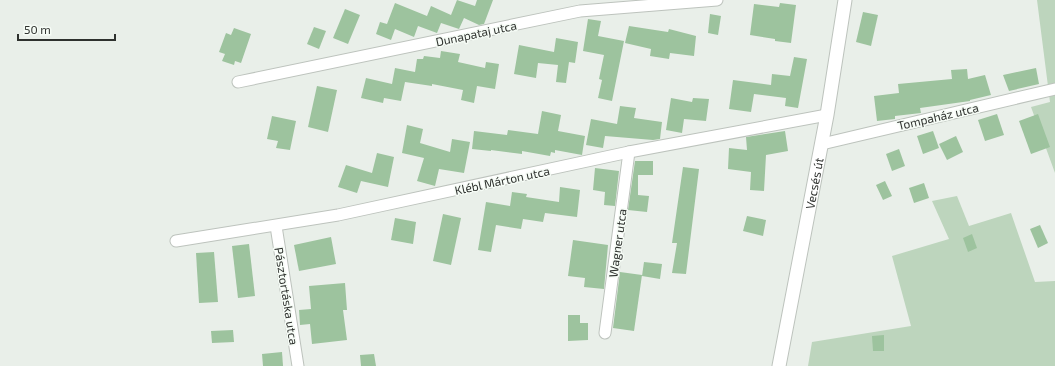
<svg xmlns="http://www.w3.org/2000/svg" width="1055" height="366" viewBox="0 0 1055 366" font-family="'Exo 2',sans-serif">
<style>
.green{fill:#bdd5bd}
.building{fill:#9dc39e}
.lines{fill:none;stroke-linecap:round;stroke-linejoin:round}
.minor-casing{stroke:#bdc3bd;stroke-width:13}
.tertiary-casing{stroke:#bdc3bd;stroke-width:15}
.minor{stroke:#fff;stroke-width:11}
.tertiary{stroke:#fff;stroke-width:13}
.labels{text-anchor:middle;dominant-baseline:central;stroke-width:3;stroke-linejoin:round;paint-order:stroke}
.street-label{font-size:12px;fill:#2e312e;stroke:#f6fcf6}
</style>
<rect width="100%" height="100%" fill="#e9efe9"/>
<!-- green -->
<g class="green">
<polygon points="1037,0 1055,0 1055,173 1031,107 1050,102"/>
<polygon points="957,196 969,226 1011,213 1035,282 1055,281 1055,366 808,366 812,342 911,326 892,256 949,239 932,201"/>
</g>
<!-- building -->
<g class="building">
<polygon points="457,0 475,6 477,0 493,0 484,24 479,25 464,18 459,29 441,23 437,33 418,26 414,37 395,29 391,40 376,34 380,22 387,24 395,3 427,16 431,6 451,15"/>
<polygon points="780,3 796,5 791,43 775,41 775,39 750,35 754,4 779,7"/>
<polygon points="345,9 360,15 348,44 333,38"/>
<polygon points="863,12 878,15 871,46 856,42"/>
<polygon points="710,14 721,16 718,35 708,33"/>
<polygon points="588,19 601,21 598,36 624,41 612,101 598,98 602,80 599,79 604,55 583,51"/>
<polygon points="629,26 668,32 669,29 696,36 694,56 670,53 669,59 650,56 651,49 625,43"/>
<polygon points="314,27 326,31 319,49 307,44"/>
<polygon points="234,28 251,34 241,63 235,61 234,65 222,61 225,54 219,52 226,33 231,35"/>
<polygon points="556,38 578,42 575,63 569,62 566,83 556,82 558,65 538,63 536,78 514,74 519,45 554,52"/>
<polygon points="441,51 460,54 458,62 485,68 486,62 499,64 495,89 477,86 474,103 461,100 463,90 432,84 432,86 405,82 401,101 384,98 383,103 361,98 366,78 392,84 395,68 415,72 417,59 423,59 424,56 440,58"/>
<polygon points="794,57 807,59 798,108 785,106 786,98 754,94 751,112 729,109 733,80 771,85 772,74 790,76"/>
<polygon points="1036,68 1039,84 1009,91 1003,75"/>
<polygon points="967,69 968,79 985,75 991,95 970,100 970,101 920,108 921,113 895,116 895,119 877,121 874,96 899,93 898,84 952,79 951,70"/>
<polygon points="317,86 337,90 328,132 308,127"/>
<polygon points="671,98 692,102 693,98 709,99 706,121 684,119 682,133 666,130"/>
<polygon points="620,106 636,108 634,118 662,122 660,139 653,140 605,136 603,148 586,145 591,119 617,124"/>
<polygon points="542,111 561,115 558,131 585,136 582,155 555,150 555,153 551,152 550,156 522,151 522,154 491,150 491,151 472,149 474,131 507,135 508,130 538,134"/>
<polygon points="997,114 1004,135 985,141 978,120"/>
<polygon points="1038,114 1050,147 1031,154 1019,121"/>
<polygon points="272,116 296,121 290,150 276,148 278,141 267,139"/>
<polygon points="407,125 423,129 420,143 450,152 452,139 470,142 464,173 439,169 435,186 417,181 424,158 402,153"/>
<polygon points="785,131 788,151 766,155 764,191 750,190 751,172 728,169 729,148 747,150 746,137"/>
<polygon points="933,131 939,148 923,154 917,136"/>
<polygon points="956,136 963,152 947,160 939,144"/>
<polygon points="899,149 905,166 892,171 886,154"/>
<polygon points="377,153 394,157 388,187 361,181 357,193 338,187 346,165 372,173"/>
<polygon points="635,161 653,161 653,175 638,175 638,195 649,196 647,212 628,210"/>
<polygon points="683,167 699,169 686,274 672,273 677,243 672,243"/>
<polygon points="595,168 619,171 615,206 604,205 605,192 593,190"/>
<polygon points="885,181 892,196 883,200 876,185"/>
<polygon points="924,183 929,198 914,203 909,188"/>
<polygon points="560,187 580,190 577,217 545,213 543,222 523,219 521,229 496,225 491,252 478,250 486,202 510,206 512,192 527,194 526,197 559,202"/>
<polygon points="443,214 461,218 451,265 433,261"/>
<polygon points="747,216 766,220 763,236 743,231"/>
<polygon points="395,218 416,222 413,244 391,240"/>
<polygon points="1040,225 1048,243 1038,248 1030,229"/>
<polygon points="972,234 977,248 968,252 963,238"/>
<polygon points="331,237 336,264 299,271 294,245"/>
<polygon points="573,240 608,245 604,289 584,287 585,278 568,276"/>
<polygon points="249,244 255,296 238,298 232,246"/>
<polygon points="214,252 218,302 199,303 196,253"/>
<polygon points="644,262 662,264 660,279 642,276"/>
<polygon points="620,272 642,275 634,331 613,328"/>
<polygon points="345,283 347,310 343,310 347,340 312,344 310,324 300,325 299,310 311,309 309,286"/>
<polygon points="568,315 580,315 580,323 588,323 588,340 568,341"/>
<polygon points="233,330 234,342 212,343 211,331"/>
<polygon points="884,335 884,351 873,351 872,336"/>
<polygon points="282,352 283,366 263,366 262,354"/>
<polygon points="374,354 376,366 361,366 360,355"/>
</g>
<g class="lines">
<!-- minor casing -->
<g class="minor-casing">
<g id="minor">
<polyline points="238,82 580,11 717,0"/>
<polyline points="822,144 1055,89"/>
<polyline points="276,226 298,366"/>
<polyline points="176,241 338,215 629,152 827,115"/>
<polyline points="605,333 629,152"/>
</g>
</g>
<!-- tertiary casing -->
<g class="tertiary-casing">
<g id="tertiary">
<path id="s1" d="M779 366 827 115 845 0"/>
</g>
</g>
<!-- minor -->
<use href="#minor" class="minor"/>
<!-- tertiary -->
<use href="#tertiary" class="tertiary"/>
</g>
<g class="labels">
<!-- street labels -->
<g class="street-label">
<text transform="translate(476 33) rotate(-12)">Dunapataj utca</text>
<text transform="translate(938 116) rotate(-13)">Tompaház utca</text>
<text transform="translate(502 180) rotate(-12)">Klébl Márton utca</text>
<text stroke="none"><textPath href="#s1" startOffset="186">Vecsés út</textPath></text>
<text transform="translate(617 243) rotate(-82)">Wagner utca</text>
<text transform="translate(287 296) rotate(81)">Pásztortáska utca</text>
</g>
</g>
<!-- scale -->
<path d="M18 34v6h97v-6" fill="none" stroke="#2e312e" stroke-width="2"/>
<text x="24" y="34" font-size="12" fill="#2e312e" stroke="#f6fcf6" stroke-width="3" paint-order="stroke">50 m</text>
</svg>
